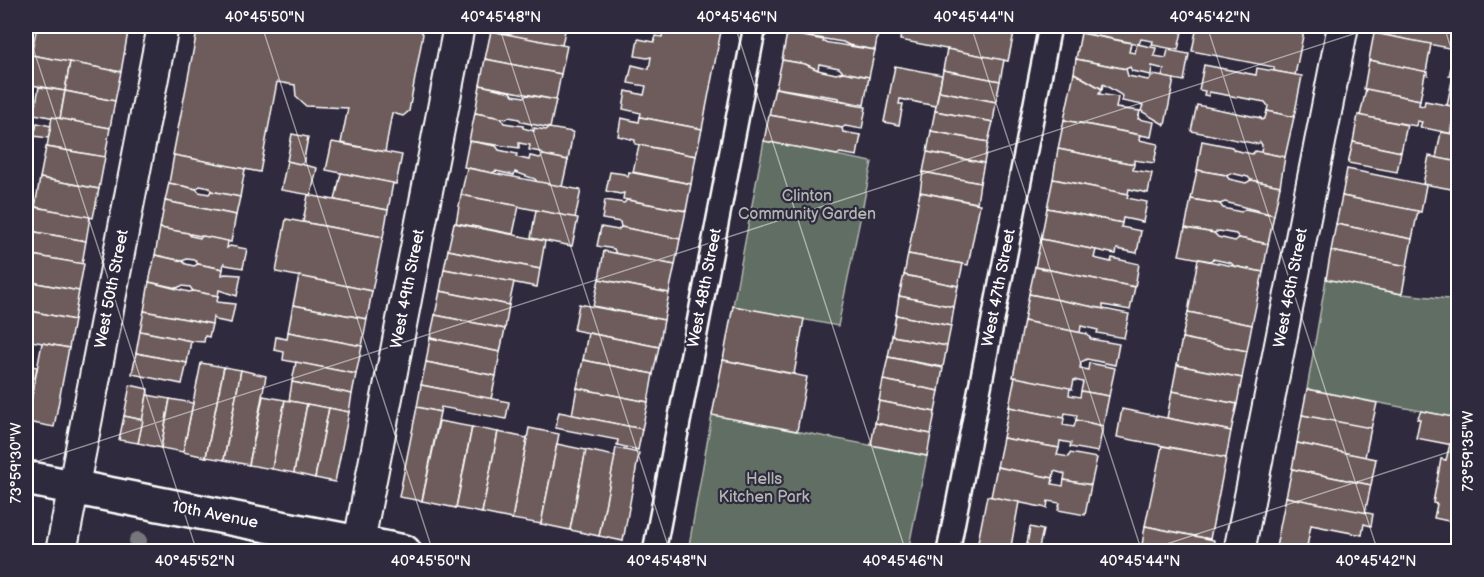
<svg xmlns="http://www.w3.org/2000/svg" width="1484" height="577" viewBox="0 0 1484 577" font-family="'Balsamiq Sans',sans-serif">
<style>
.green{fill:#606e63;stroke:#b0b6b1;stroke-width:1.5}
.building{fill:#6e5c5b;stroke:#fff;stroke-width:1.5}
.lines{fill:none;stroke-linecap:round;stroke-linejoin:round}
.minor-casing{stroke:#fff;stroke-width:26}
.secondary-casing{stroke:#fff;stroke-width:34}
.primary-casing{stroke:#fff;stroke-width:38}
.minor{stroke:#2f2a3d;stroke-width:21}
.secondary{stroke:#2f2a3d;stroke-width:30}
.primary{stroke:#2f2a3d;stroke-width:33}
.tree{fill:#76777d}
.ticks{fill:none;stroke:#fff;stroke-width:1.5;stroke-opacity:0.45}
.labels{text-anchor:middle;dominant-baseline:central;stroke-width:4.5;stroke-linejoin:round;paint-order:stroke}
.park-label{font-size:16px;fill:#b0b6b1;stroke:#2f2a3d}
.street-label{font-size:16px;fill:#fff;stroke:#2f2a3d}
.neatline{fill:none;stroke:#fff;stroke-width:2}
.ticks-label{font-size:15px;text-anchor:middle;fill:#fff}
</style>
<rect width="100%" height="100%" fill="#2f2a3d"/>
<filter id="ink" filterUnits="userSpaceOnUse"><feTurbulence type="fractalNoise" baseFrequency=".0167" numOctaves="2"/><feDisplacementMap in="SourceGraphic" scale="12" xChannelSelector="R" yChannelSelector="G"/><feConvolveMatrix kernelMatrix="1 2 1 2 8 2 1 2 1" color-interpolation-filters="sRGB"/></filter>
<g filter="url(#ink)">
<!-- green -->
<g class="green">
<polygon points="764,141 872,162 838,326 733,306"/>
<polygon points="1326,279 1402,294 1458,300 1458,418 1307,389"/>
<polygon points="712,415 927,456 908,551 688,551"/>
</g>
<!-- building -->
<g class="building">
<polygon points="37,26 129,26 121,72 31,55"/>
<polygon points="198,26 391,26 398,28 420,29 423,34 409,111 403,116 392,113 385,152 341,143 348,108 306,106 296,97 295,85 277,82 260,172 173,155"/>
<polygon points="494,26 566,26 562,45 492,32"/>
<polygon points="664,26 722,26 702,129 640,117 641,113 623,109 626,91 644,95 646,86 628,83 632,65 649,69 651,57 647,58 635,56 638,39 654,42 656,36 662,37"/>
<polygon points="788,26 879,26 875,50 849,45 843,42 787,33"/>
<polygon points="902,26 1008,26 1007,32 1014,33 1008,61 900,40"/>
<polygon points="1083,26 1175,26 1183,27 1178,50 1152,45 1153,41 1141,39 1139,44 1081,33"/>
<polygon points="1197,26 1305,26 1295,75 1274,71 1274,67 1192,51"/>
<polygon points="1376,26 1458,26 1458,42 1455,42 1453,49 1374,33"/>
<polygon points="491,31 567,46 561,74 485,59"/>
<polygon points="787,33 824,40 823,42 875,50 869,77 843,72 839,68 819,64 818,70 805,64 782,60"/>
<polygon points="1081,33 1131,43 1129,52 1135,53 1137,44 1156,48 1154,56 1166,58 1168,50 1189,54 1184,81 1162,77 1164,69 1152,66 1151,75 1132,71 1130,67 1126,69 1076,59"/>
<polygon points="1374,33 1431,44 1426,72 1369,60"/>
<polygon points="947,49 1004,60 1000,81 943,70"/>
<polygon points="1455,49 1458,50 1458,77 1449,76"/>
<polygon points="26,54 70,62 65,91 26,84"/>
<polygon points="485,59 561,74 556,100 480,85"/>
<polygon points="1076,59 1126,69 1128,76 1148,80 1154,75 1174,79 1165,125 1141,111 1143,105 1122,101 1123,96 1103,84 1102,89 1074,73"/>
<polygon points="782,60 805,64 818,70 836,74 843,72 869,77 864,105 839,100 839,98 776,88"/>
<polygon points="1369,60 1428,72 1428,75 1425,74 1420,100 1364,89"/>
<polygon points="70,62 121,72 115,101 65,91"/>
<polygon points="1204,65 1256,75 1257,68 1302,76 1294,117 1267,111 1268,106 1265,102 1209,92 1209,96 1204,95 1205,91 1199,90"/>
<polygon points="895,66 942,75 936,106 900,99 899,104 903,104 899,125 884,122"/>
<polygon points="943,70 1000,81 996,102 939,91"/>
<polygon points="1074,73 1102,89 1099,94 1118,97 1116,108 1140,111 1138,119 1154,122 1151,137 1064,120"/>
<polygon points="1453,76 1458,77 1458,108 1447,105"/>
<polygon points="480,85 511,92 513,95 524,97 527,95 556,100 550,128 522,122 519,119 509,117 506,119 475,113"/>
<polygon points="39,87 65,91 60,119 34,114"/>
<polygon points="775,88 847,102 848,104 866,107 862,129 845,126 842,128 769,115"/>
<polygon points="1366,89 1420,100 1419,105 1424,106 1425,101 1456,107 1451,131 1453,134 1420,127 1422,122 1417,121 1416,126 1360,116"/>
<polygon points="65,91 115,101 110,128 60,119"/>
<polygon points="939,91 996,102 993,122 935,111"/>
<polygon points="1197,105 1261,118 1262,120 1265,118 1267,111 1294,117 1285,157 1261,152 1262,145 1260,142 1257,144 1191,131"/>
<polygon points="935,111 993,122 988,142 931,131"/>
<polygon points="475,113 501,118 504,123 523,126 523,128 534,131 534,128 546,130 549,128 573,132 568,160 543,155 541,152 529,150 530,145 519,143 519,148 469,141"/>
<polygon points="769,115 842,128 843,132 861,135 857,156 840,153 837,155 764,141"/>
<polygon points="1358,115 1407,125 1401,152 1353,142"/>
<polygon points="52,117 110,128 105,157 47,147"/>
<polygon points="640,117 702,129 696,156 635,144 635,140 618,136 621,118 639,122"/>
<polygon points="1064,120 1140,135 1139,140 1158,144 1154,163 1134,160 1134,164 1058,149"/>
<polygon points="37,123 51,126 48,138 34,136"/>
<polygon points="931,131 988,142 984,163 927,152"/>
<polygon points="1441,132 1458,135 1458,162 1436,158"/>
<polygon points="292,134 308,137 303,165 287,161"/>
<polygon points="469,141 496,146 499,150 517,154 516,157 529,160 530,156 540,158 543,155 568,160 562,187 537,182 535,179 515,172 514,175 496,171 492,173 464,167"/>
<polygon points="1202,141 1232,147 1234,150 1252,154 1255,151 1285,157 1280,186 1251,180 1248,177 1231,173 1226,175 1197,170"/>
<polygon points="332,142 402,155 396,184 326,170"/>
<polygon points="1353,142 1401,152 1397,172 1348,163"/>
<polygon points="639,145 696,156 691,184 633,172"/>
<polygon points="46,147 105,157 99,189 40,178"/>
<polygon points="1058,149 1134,164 1133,170 1152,173 1148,193 1129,189 1128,194 1053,179"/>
<polygon points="927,152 984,163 980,183 923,172"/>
<polygon points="174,155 245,169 240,197 211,191 210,188 200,186 196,189 169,183"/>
<polygon points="1429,156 1458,162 1457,190 1423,184"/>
<polygon points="287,161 317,168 311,195 281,190"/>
<polygon points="467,168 581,190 575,218 461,195"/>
<polygon points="1347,169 1426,185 1421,212 1342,196"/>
<polygon points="1197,170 1226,175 1229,179 1246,183 1251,180 1280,186 1274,215 1225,202 1220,204 1191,199"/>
<polygon points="610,172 624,174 628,177 629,172 691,184 686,211 623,199 624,193 620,194 606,191"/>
<polygon points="923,172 980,183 977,203 920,192"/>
<polygon points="341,173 393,183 388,210 335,200"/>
<polygon points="40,178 99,189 93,218 35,207"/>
<polygon points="1053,179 1128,194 1127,198 1147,202 1143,222 1123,218 1122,223 1047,208"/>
<polygon points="169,183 196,189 199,192 209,194 211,191 240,197 236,215 165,201"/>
<polygon points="920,192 980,204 968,265 908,254"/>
<polygon points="308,195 388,210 383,237 303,222"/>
<polygon points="461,195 519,206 513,234 456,223"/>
<polygon points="1342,196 1418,211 1412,239 1336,224"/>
<polygon points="1191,199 1220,204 1223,208 1241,212 1245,209 1274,215 1268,244 1239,238 1236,234 1219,231 1214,233 1185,228"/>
<polygon points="605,200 624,203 627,200 686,211 680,239 621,227 620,222 602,219"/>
<polygon points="165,201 236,215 231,242 160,228"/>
<polygon points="35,207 90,217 86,241 30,231"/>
<polygon points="1047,208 1122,223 1121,227 1141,231 1137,253 1117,249 1116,254 1041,239"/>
<polygon points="536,210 578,218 572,246 531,238"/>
<polygon points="286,219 383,237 372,291 276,272"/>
<polygon points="454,223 545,241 540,269 448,250"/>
<polygon points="1336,224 1412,239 1407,266 1331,251"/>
<polygon points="601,227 618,230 621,227 680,239 675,265 616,254 614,249 597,246"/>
<polygon points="160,228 188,233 191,236 200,238 203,236 228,241 227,248 230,246 247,249 243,268 226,265 224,263 223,269 198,264 195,260 187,259 182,261 155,255"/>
<polygon points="1185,228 1214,233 1218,237 1235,241 1239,238 1268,244 1263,272 1234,266 1231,263 1213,259 1210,261 1179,255"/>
<polygon points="30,231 86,241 82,264 26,254 26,236 29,237"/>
<polygon points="1041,239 1096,250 1094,258 1111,262 1112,258 1139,264 1135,287 1035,267"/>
<polygon points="448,250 540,269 537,287 444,269"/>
<polygon points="604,251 675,265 669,293 599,279"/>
<polygon points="1331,251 1407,266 1402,294 1326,279"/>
<polygon points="26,254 84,264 79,291 26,281"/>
<polygon points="908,254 963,264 958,286 904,275"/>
<polygon points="155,255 182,261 186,264 194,266 198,264 223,269 222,275 225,274 241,275 237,296 219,290 218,296 193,291 190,287 181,286 177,288 149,282"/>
<polygon points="1198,259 1263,272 1252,325 1188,312"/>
<polygon points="1035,267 1135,287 1130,310 1103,305 1103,309 1029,294"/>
<polygon points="444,269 514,282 509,305 440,291"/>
<polygon points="904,275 958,286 954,307 899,296"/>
<polygon points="299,276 372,291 367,319 293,305"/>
<polygon points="599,279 669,293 664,320 593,306"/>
<polygon points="26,281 79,291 74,320 26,310"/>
<polygon points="149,282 189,292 193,291 218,296 217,302 235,304 231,323 216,320 213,317 212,324 144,311"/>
<polygon points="440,291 509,305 505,329 435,315"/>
<polygon points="1029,294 1129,314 1124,338 1097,333 1098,330 1081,326 1080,333 1024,321"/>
<polygon points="899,296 954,307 951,326 896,315"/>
<polygon points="579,304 664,320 659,347 574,330"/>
<polygon points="293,305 367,319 362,346 288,332"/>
<polygon points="733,306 804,319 794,374 723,360"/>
<polygon points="26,310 74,320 69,348 26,340"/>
<polygon points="144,311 212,324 209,337 205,336 204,342 191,341 140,331"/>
<polygon points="1188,312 1252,325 1247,351 1182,338"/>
<polygon points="435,315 505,329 500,352 430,338"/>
<polygon points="896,315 951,326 947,346 892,336"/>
<polygon points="1024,321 1087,334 1091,339 1119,344 1115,365 1087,359 1081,362 1080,368 1088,370 1089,363 1115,368 1109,396 1081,391 1083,382 1074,380 1072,389 1013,377"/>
<polygon points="140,331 191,341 187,363 136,353"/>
<polygon points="288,332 362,346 356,374 283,360 284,352 274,350 276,337 287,339"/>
<polygon points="588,333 659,347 653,374 583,360"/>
<polygon points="892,336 947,346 943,367 888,357"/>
<polygon points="430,338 500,352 496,376 426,362"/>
<polygon points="1182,338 1247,351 1242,378 1177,365"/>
<polygon points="42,343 69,348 54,427 27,422"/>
<polygon points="136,353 187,363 182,384 132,374"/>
<polygon points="888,357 943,368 939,391 883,380"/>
<polygon points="583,360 653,374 648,402 577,388"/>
<polygon points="723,360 807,377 797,431 712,415"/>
<polygon points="296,362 356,374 352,394 292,382"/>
<polygon points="426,362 496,376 491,399 421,385"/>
<polygon points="201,363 224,367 206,457 183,452"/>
<polygon points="26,365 37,367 27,422 26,422"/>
<polygon points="1177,365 1242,378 1237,404 1172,391"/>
<polygon points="224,367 241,370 224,460 206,457"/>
<polygon points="241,370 266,376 249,465 224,460"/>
<polygon points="1015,377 1070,388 1069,395 1080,397 1081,391 1109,396 1103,426 1076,420 1077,415 1065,413 1064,418 1009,407"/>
<polygon points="883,380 939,391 935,412 879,401"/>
<polygon points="292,382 352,394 349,412 289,401"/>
<polygon points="130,385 148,389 143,420 124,416"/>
<polygon points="421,385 509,402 506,419 441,407 440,412 417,407"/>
<polygon points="577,388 648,402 642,429 572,415"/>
<polygon points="1307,389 1377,403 1371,429 1302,415"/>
<polygon points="1172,391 1237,404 1231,431 1167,418"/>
<polygon points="147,395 170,399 161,448 138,443"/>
<polygon points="263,396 285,400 272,469 249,465"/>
<polygon points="170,399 193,403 183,452 161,448"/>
<polygon points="285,400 307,404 294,473 272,469"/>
<polygon points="879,401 935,412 931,434 875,423"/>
<polygon points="307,404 329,408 315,478 294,473"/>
<polygon points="417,407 440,412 422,501 399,497"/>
<polygon points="1009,407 1064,418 1063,425 1074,427 1076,420 1103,426 1098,452 1070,447 1071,443 1060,441 1059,448 1003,438"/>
<polygon points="329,408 349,412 335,482 315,478"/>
<polygon points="1122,409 1231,431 1226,458 1117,437"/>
<polygon points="1421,411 1458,418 1458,446 1416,438 1420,419 1417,419"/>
<polygon points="559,412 642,429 638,450 617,445 618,440 555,428"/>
<polygon points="1302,415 1371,428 1365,457 1297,443"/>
<polygon points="124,416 143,420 138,443 119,440"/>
<polygon points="439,421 472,427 456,508 422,501"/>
<polygon points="875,423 931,434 927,456 871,445"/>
<polygon points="472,427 498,432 482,513 456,508"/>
<polygon points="529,428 559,434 541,524 512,519"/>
<polygon points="498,432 527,438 512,519 482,513"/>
<polygon points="1003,438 1059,448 1057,455 1069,457 1070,453 1097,458 1091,485 1064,480 1065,474 1054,471 1053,478 997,467"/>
<polygon points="1297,443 1376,459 1371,485 1292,469"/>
<polygon points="557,444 586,450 570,530 541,524"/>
<polygon points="1450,444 1458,446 1458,523 1434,518 1437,504 1433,503 1441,459 1446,460"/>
<polygon points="1162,446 1226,458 1210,539 1145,526"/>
<polygon points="616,448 639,453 623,541 599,536"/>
<polygon points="586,450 615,456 599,536 570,530"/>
<polygon points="997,467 1053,478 1052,484 1063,486 1064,480 1091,485 1085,515 1058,510 1060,503 1048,501 1047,508 991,497"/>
<polygon points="1292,469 1371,485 1365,513 1286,497"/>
<polygon points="987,496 1019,502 1010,552 980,552 981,547 977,547"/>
<polygon points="1286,497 1373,514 1371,526 1364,524 1362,535 1311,525 1306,552 1275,552"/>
<polygon points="1145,526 1214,540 1212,552 1141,552"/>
<polygon points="1030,527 1043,530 1038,552 1026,550"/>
</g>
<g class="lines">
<!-- minor casing -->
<g class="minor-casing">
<g id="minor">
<polyline points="654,552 755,26"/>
<polyline points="948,552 1050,26"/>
</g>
</g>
<!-- secondary casing -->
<g class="secondary-casing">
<g id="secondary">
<polyline points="61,552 163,26"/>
<polyline points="357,552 459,26"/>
<polyline points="1239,552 1343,26"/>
</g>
</g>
<!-- primary casing -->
<g class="primary-casing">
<polyline id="primary" points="26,478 404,552"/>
</g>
<!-- minor -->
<use href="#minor" class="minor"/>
<!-- secondary -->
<use href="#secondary" class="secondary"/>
<!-- primary -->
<use href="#primary" class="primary"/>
</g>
<!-- trees -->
<circle class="tree" cx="138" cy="541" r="9"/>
</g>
<!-- ticks -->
<path class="ticks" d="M26 26 197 552M262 26 433 552M499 26 670 552M735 26 906 552M971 26 1142 552M1207 26 1378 552M1444 26 1458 71M26 465 1378 26M1142 552 1458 449"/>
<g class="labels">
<!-- park labels -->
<g class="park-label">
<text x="807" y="196">Clinton<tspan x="807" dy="18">Community Garden</tspan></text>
<text x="764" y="479">Hells<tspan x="764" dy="18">Kitchen Park</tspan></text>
</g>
<!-- street labels -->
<g class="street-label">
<text transform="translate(705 288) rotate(-79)">West 48th Street</text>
<text transform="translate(999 288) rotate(-79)">West 47th Street</text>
<text transform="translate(1291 288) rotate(-79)">West 46th Street</text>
<text transform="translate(112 289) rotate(-79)">West 50th Street</text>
<text transform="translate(408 289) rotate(-79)">West 49th Street</text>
<text transform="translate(215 515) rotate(11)">10th Avenue</text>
</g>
</g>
<!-- margin -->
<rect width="1484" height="577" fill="none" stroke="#2f2a3d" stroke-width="66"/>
<rect x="33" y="33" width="1418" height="511" class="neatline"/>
<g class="ticks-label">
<text x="265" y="22">40°45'50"N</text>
<text x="501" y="22">40°45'48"N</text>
<text x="737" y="22">40°45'46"N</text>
<text x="974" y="22">40°45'44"N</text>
<text x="1210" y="22">40°45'42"N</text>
<text transform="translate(1468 451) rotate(-90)" y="5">73°59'35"W</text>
<text transform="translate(16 463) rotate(-90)" y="5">73°59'30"W</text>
<text x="195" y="566">40°45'52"N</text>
<text x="431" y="566">40°45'50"N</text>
<text x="667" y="566">40°45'48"N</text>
<text x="903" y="566">40°45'46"N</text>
<text x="1140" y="566">40°45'44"N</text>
<text x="1376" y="566">40°45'42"N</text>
</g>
</svg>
